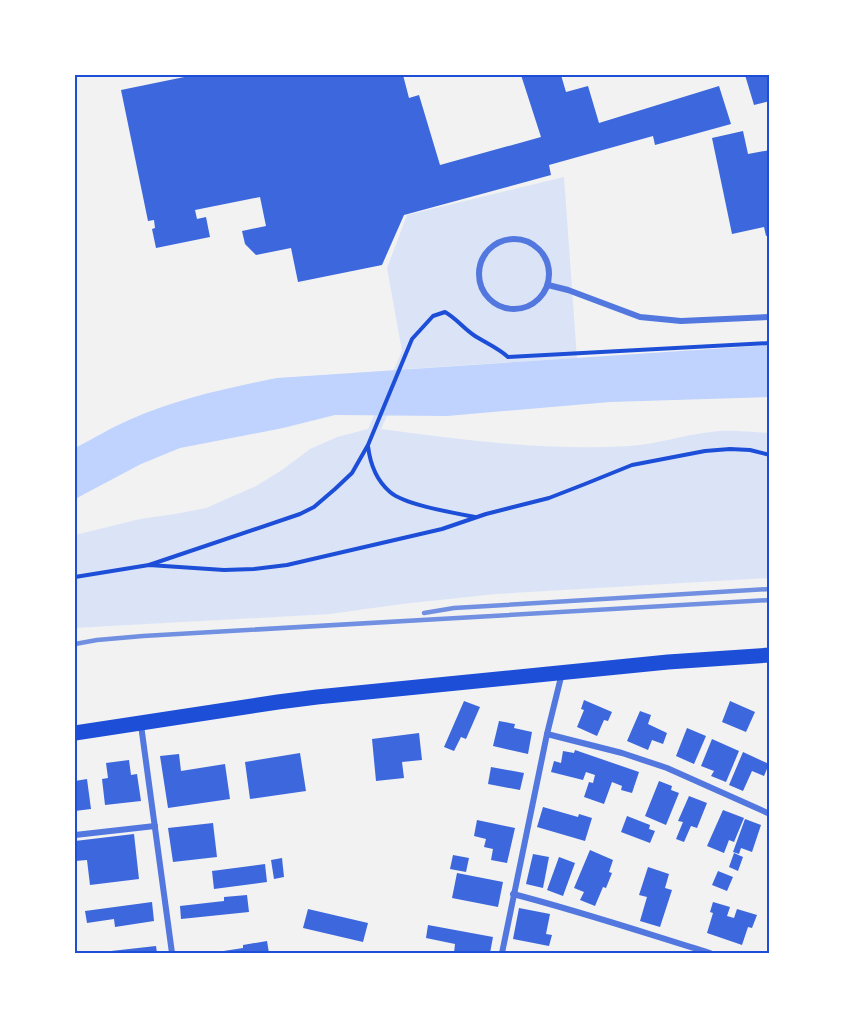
<svg xmlns="http://www.w3.org/2000/svg" width="845" height="1028" viewBox="0 0 845 1028" font-family="Overpass,sans-serif">
<style>
.green{fill:#dbe4f7}
.water{fill:#bfd3fe}
.building{fill:#3d67dc}
.lines{fill:none;stroke-linecap:round;stroke-linejoin:round}
.path{stroke:#1d4ed8;stroke-width:4}
.minor{stroke:#5277de;stroke-width:6}
.primary{stroke:#1d4ed8;stroke-width:15}
.rail{stroke:#7290e2;stroke-width:4.5}
.neatline{fill:none;stroke:#1d4ed8;stroke-width:2}
</style>
<rect width="100%" height="100%" fill="#f2f2f2"/>
<!-- green -->
<path class="green" d="M564 177 577 358 408 369 381 429C463 440 546 451 629 446 657 444 683 435 710 432 730 429 750 432 770 433V578L496 594 402 604 330 614 75 628V535L140 519 175 514 206 508 256 486 282 470 310 449 337 437 368 429 402 351 387 268 407 215Z"/>
<!-- water -->
<path class="water" d="M770 345V397L610 402 447 416 335 415 283 428 180 448 141 464 75 499V448C93 439 110 428 129 420 176 399 227 388 277 378Z"/>
<!-- building -->
<g class="building">
<polygon points="194,75 403,75 409,98 419,95 440,165 541,137 521,75 561,75 566,92 588,86 599,123 719,86 731,124 655,145 653,136 549,165 551,175 404,215 382,265 298,282 291,248 256,255 245,244 242,231 266,226 260,197 195,210 197,219 206,217 210,237 156,248 152,229 155,228 154,220 148,221 121,90"/>
<polygon points="745,75 770,75 770,101 754,105"/>
<polygon points="743,131 748,154 770,150 770,235 766,236 764,227 732,234 712,138"/>
<polygon points="584,700 612,712 608,721 604,720 597,736 577,727 584,710 581,709"/>
<polygon points="464,701 480,707 466,739 461,737 454,751 444,747"/>
<polygon points="730,701 755,712 746,732 722,722"/>
<polygon points="640,711 651,715 648,724 667,733 663,744 652,740 648,750 627,741"/>
<polygon points="499,721 515,724 514,728 532,732 528,754 493,746"/>
<polygon points="687,728 706,736 694,764 676,756"/>
<polygon points="419,733 422,760 402,762 404,778 376,781 372,739"/>
<polygon points="712,739 739,751 726,782 711,776 714,771 701,766"/>
<polygon points="575,750 639,772 632,793 621,790 622,786 612,782 604,804 584,797 589,782 593,783 595,775 586,772 583,780 551,772 554,761 561,763 563,751 574,753"/>
<polygon points="743,752 769,764 764,776 752,771 743,791 729,785"/>
<polygon points="300,753 306,791 250,799 245,762"/>
<polygon points="179,754 181,771 225,764 230,799 168,808 160,756"/>
<polygon points="129,760 131,775 137,774 141,801 105,805 102,779 108,778 106,763"/>
<polygon points="491,767 524,773 520,790 488,784"/>
<polygon points="87,779 91,809 75,811 75,781"/>
<polygon points="659,781 672,786 671,790 679,793 666,825 645,816"/>
<polygon points="689,796 707,803 697,828 691,826 684,842 676,839 683,822 678,821"/>
<polygon points="543,807 578,817 579,814 592,818 585,841 537,827"/>
<polygon points="723,810 744,818 734,842 729,840 724,853 707,846"/>
<polygon points="627,816 650,825 649,829 655,831 650,843 621,832"/>
<polygon points="745,819 761,825 752,852 741,848 739,854 733,852"/>
<polygon points="477,820 515,828 507,863 491,860 493,849 484,847 486,839 474,836"/>
<polygon points="213,823 217,857 173,862 168,828"/>
<polygon points="134,834 139,879 90,885 87,860 75,861 75,841"/>
<polygon points="590,850 613,860 609,872 612,873 606,888 603,887 595,906 580,900 584,892 574,888"/>
<polygon points="734,853 743,857 738,871 729,867"/>
<polygon points="533,854 549,857 543,888 526,884"/>
<polygon points="453,855 469,858 466,872 450,869"/>
<polygon points="559,857 575,863 563,896 547,890"/>
<polygon points="282,858 284,877 274,879 271,860"/>
<polygon points="265,864 267,882 214,889 212,871"/>
<polygon points="648,867 669,874 665,888 672,890 660,927 640,921 647,897 639,895"/>
<polygon points="718,871 733,877 727,891 712,885"/>
<polygon points="457,873 503,882 498,907 452,898"/>
<polygon points="247,895 249,912 181,919 180,906 224,901 224,897"/>
<polygon points="152,902 154,921 115,927 114,919 87,923 85,911"/>
<polygon points="713,902 730,907 727,916 734,918 737,909 757,915 752,928 748,927 742,945 707,933 713,913 710,912"/>
<polygon points="519,908 550,914 546,934 552,935 549,946 513,939"/>
<polygon points="308,909 368,923 363,942 303,928"/>
<polygon points="428,925 493,937 490,953 454,953 455,944 426,938"/>
<polygon points="267,941 269,953 217,953 217,952 243,948 243,945"/>
<polygon points="156,946 157,953 112,953 111,951"/>
</g>
<g class="lines">
<!-- path -->
<g class="path">
<path d="M368 446C370 463 376 480 390 492 405 505 454 513 475 517"/>
<path d="M149 565 300 514 314 507 335 489 352 473 368 445 412 339 433 316 445 312C456 318 464 329 475 336 486 343 498 348 508 357L770 343"/>
<polyline points="75,577 149,565 224,570 254,569 287,565 442,529 486,514 549,498 585,484 632,465 705,451 730,449 750,450 770,455"/>
</g>
<!-- minor -->
<g class="minor">
<circle cx="514" cy="274" r="35"/>
<polyline points="548,285 568,290 640,317 681,321 770,317"/>
<polyline points="141,725 172,953"/>
<polyline points="547,734 622,753 667,768 770,814"/>
<polyline points="75,835 155,826"/>
<path d="M513 894C579 911 645 933 710 953"/>
<polyline points="502,953 547,734 562,673"/>
</g>
<!-- primary -->
<polyline class="primary" points="75,733 278,702 317,697 668,662 770,655"/>
<!-- rail -->
<g class="rail">
<polyline points="424,613 454,608 770,589"/>
<polyline points="75,644 97,640 143,636 770,600"/>
</g>
</g>
<!-- border -->
<rect width="845" height="1028" fill="none" stroke="#ffffff" stroke-width="153"/>
<rect x="76" y="76" width="692" height="876" class="neatline"/>
</svg>
